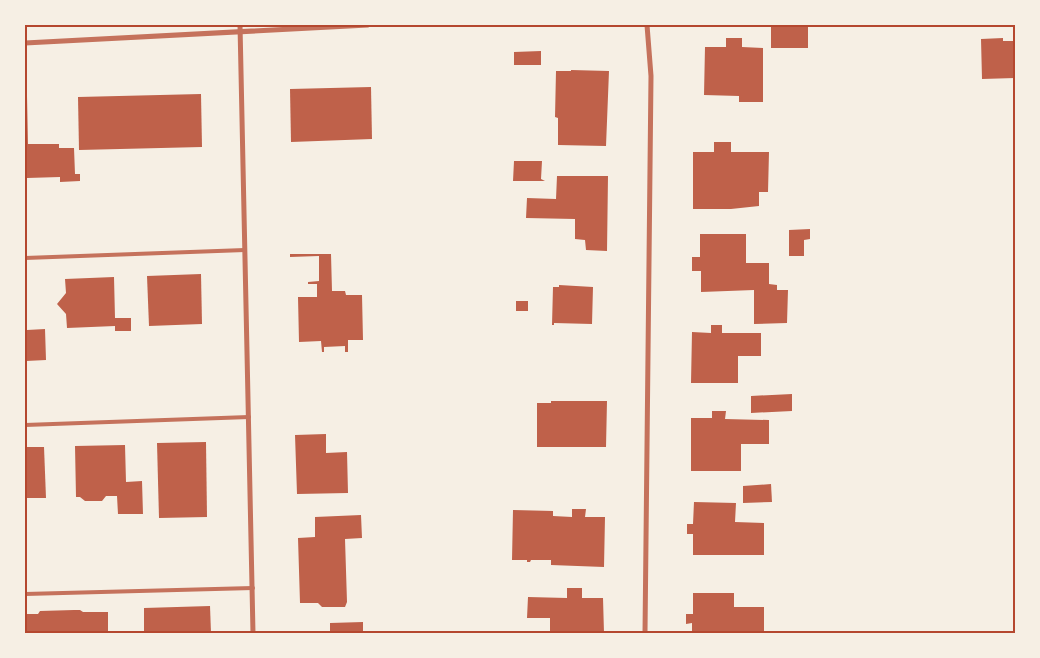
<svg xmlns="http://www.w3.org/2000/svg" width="1040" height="658" viewBox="0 0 1040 658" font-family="'IBM Plex Sans',sans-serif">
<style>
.building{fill:#bf614a}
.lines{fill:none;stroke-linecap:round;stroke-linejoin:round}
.service{stroke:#c5725c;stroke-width:4}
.minor{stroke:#c5725c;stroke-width:5}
.neatline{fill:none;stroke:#b5482f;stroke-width:2}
</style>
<rect width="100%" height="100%" fill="#f6efe4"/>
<!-- building -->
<g class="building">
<rect x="771" y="25" width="37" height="23"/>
<polygon points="726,38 742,38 742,47 763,48 763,102 739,102 739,96 704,95 705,47 726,47"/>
<polygon points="1003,38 1003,41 1015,41 1015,78 982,79 981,39"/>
<polygon points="541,51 541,65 514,65 514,52"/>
<polygon points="571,70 609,71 606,146 558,145 558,118 555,117 556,71 571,71"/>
<polygon points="371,87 372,139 291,142 290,89"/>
<polygon points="201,94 202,147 79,150 78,97"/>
<polygon points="25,96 27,96 28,144 59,144 59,148 74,148 75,174 80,174 80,181 60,182 60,177 27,178 27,168 25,168"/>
<polygon points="714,142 731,142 731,152 769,152 768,192 759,192 759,206 731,209 693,209 693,152 714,152"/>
<polygon points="514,161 542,161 541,179 545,181 513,181"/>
<polygon points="557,176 608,176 607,251 586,250 585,240 575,239 575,219 526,218 527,198 556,199"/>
<polygon points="810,229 810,239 804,240 804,256 789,256 789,230"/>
<polygon points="700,234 746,234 746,263 769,263 769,284 777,285 777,290 788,290 787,323 754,324 754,290 701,292 701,271 692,271 692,257 700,257"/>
<polygon points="290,254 331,254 332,291 345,291 346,295 362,295 363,340 348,340 348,352 345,352 345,346 324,347 324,352 322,352 321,341 299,342 298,297 317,297 317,284 308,284 308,282 319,281 319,256 290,257"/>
<polygon points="201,274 202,324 149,326 147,276"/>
<polygon points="114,277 115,318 131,318 131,331 115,331 115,326 67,328 66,314 57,304 66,293 65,279"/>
<polygon points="559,285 593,287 592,324 554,323 554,325 552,325 553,287 559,287"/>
<rect x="516" y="301" width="12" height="10"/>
<polygon points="25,312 27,312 27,330 45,329 46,360 26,361"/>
<polygon points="711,325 722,325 722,333 761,333 761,356 738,356 738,383 691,383 692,332 711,333"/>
<polygon points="792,394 792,411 751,413 751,396"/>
<polygon points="551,401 607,401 606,447 537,447 537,403 551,403"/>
<polygon points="712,411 726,411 725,419 769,420 769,444 741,444 741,471 691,471 691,418 712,418"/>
<polygon points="326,434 326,453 347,452 348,493 297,494 295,435"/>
<polygon points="206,442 207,517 159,518 157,443"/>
<polygon points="125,445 126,482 142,481 143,514 118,514 117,496 106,496 102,501 85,501 80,497 76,497 75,446"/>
<polygon points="25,447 44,447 46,498 25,498"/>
<polygon points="771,484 772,502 743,503 743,486"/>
<polygon points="694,502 736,503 735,522 764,523 764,555 693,555 693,534 687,534 687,524 693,524"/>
<polygon points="572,509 586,509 585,517 605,517 604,567 551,565 551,560 531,560 530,562 527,562 527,560 512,560 513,510 553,511 553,516 572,517"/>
<polygon points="361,515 362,538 345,539 347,602 345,607 322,607 318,603 300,603 298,538 315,537 315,517"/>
<polygon points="567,588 582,588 582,598 603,598 604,633 550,633 550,618 527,618 528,597 567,598"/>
<polygon points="693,593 734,593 734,607 764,607 764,633 692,633 692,623 686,624 686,614 693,614"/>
<polygon points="210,606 211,633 144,633 144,608"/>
<polygon points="74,610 80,610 83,612 108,612 108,633 25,633 25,614 38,614 40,611"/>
<polygon points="363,622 363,633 330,633 330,623"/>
</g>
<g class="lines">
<!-- service -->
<g class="service">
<polyline points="25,258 245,250"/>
<polyline points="25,425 249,417"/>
<polyline points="25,594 253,588"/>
</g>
<!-- minor -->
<g class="minor">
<polyline points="240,25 253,633"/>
<polyline points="25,43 368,25"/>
<polyline points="645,633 651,76 647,25"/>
</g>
</g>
<!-- border -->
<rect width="1040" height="658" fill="none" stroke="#f6efe4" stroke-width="52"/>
<rect x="26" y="26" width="988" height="606" class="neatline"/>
</svg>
